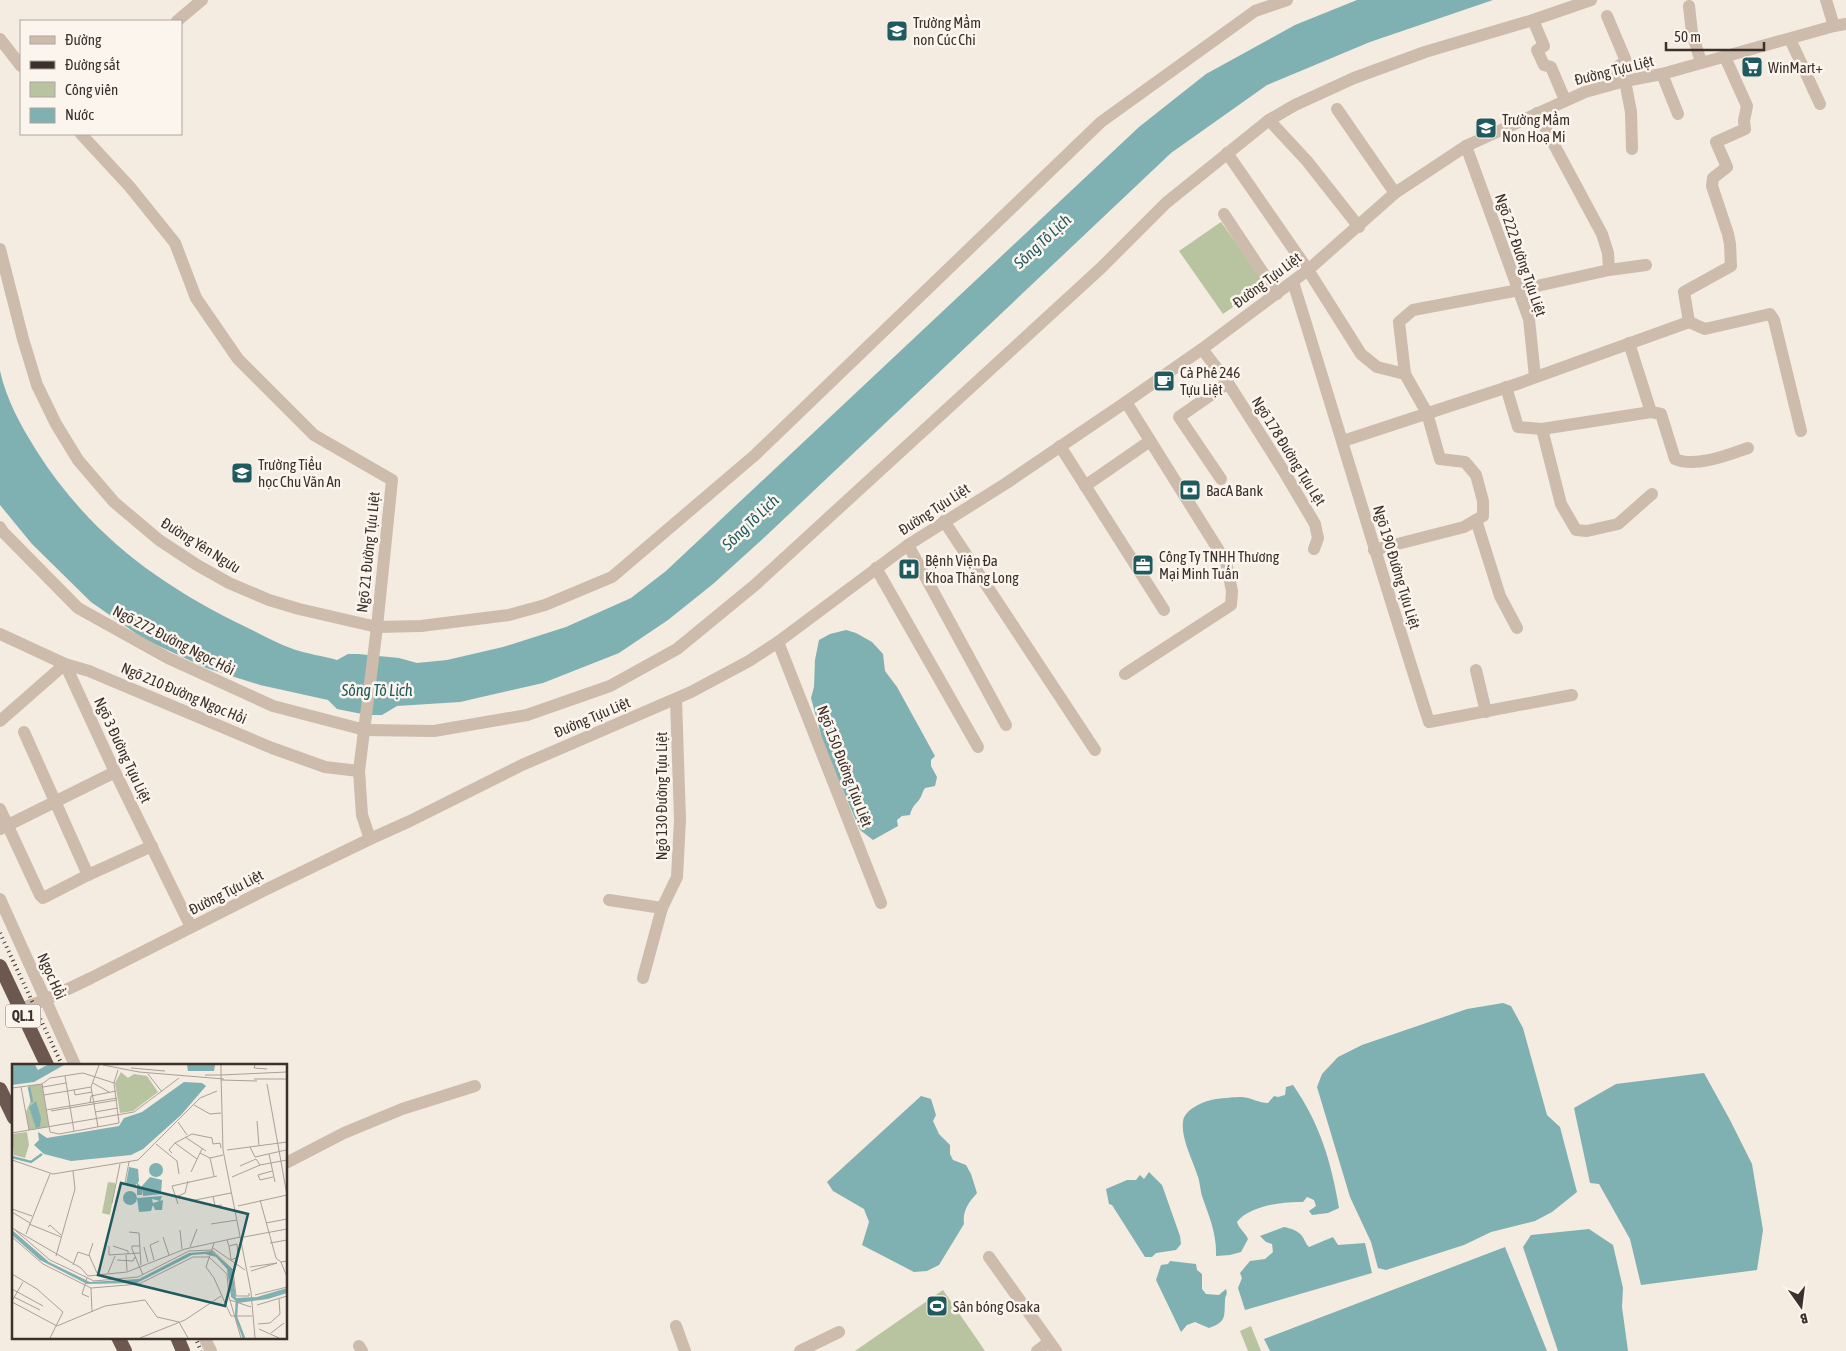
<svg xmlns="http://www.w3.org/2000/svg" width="1846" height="1351" viewBox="0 0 1846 1351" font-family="'Asap Condensed',sans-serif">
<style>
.green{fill:#b8c4a0}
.water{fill:#7fb0b2}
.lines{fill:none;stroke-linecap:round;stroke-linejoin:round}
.minor{stroke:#cdbbac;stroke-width:12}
.tertiary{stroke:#cdbbac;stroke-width:12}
.trunk{stroke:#6c584f;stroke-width:14}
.rail{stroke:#3b302b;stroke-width:4;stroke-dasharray:1 4;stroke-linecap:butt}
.labels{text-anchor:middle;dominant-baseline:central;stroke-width:5;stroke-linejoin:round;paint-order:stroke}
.shield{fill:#fbf5ee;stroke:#756b66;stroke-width:1}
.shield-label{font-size:14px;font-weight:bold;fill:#3b302b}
.poi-label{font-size:15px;fill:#3b302b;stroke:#fbf5ee;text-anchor:start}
.street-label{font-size:15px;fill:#3b302b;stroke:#fbf5ee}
.water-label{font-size:16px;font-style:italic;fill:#1f5a5e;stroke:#fbf5ee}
.inset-river{fill:none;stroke:#7fb0b2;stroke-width:2.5}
.inset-road{fill:none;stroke:#aaa098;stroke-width:1}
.view{fill:#1f5a5e;fill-opacity:0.15;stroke:#1f5a5e;stroke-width:2.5}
.inset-edge{fill:none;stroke:#3b302b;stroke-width:2.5}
</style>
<rect width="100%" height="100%" fill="#f4ebe1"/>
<!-- green -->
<g class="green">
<polygon points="1221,222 1266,284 1223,314 1179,251"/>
<polygon points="943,1290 985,1351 855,1351"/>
<polygon points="1251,1326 1261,1351 1248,1351 1240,1331"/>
</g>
<!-- water -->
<g class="water">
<path d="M1357 0H1493L1370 42 1267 85 1171 153 768 534 713 584 668 620 619 653 543 683 460 702 397 706 382 715H367L337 709 328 700 260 685 206 668 144 639 91 602 32 544 0 505V371C7 401 20 424 36 450 89 534 160 586 248 628 263 635 278 644 293 649 307 654 323 656 337 660L348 654H358L399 658 417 663 447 660 503 647 566 627 631 598 666 571 1139 127 1206 74 1295 25Z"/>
<path d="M846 630 856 633 872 642 883 654 885 671 897 687 935 756 931 760V766L937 777 935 786 925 788C922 792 922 796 919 800 914 806 912 807 910 815L902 816 897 820 898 826 873 840 860 830 824 746 811 698 814 687 815 660 819 640 830 634Z"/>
<polygon points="1503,1003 1511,1006 1523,1028 1547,1115 1560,1127 1577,1192 1552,1212 1535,1221 1491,1232 1464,1245 1386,1270 1378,1268 1371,1242 1350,1197 1317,1087 1322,1074 1338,1057 1362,1045 1467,1009"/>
<polygon points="1704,1073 1730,1120 1752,1164 1763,1230 1757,1270 1641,1285 1630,1239 1599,1184 1590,1183 1574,1108 1616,1084"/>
<path d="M1293 1085C1320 1124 1331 1161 1339 1208L1328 1213 1312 1215 1309 1211 1316 1206 1314 1200 1307 1197 1303 1202C1284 1201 1249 1206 1237 1222 1239 1229 1245 1232 1248 1239L1241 1252 1230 1255 1216 1256C1217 1234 1209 1216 1202 1196 1200 1189 1200 1181 1197 1174 1192 1159 1181 1138 1183 1122 1184 1109 1204 1101 1216 1099 1222 1098 1236 1097 1242 1097 1252 1098 1259 1103 1268 1103L1274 1096 1278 1097 1285 1095 1286 1087Z"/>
<path d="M921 1096 931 1099 936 1115 933 1121 939 1134 950 1145V1154L953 1160 966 1165 971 1174 977 1193C969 1202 962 1211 964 1224L939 1265 927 1271 914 1272 862 1245 869 1222 864 1209 833 1191 827 1182Z"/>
<polygon points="1149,1172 1162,1185 1180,1236 1181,1244 1176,1250 1156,1253 1152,1257 1145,1257 1112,1205 1109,1204 1106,1189 1127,1180 1136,1180 1140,1175 1144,1179"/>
<path d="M1284 1227C1290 1228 1299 1231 1302 1236 1305 1240 1305 1243 1309 1247L1333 1237 1338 1245 1365 1243 1372 1273 1245 1310 1238 1288 1242 1278 1240 1273 1250 1261 1265 1259 1273 1252 1272 1244 1266 1242 1260 1236Z"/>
<polygon points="1589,1229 1613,1245 1623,1288 1622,1307 1628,1351 1558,1351 1523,1247 1531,1235"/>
<polygon points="1505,1247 1547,1351 1270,1351 1264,1339"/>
<path d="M1170 1261 1196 1264 1197 1270 1202 1274V1289L1206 1294 1219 1295 1226 1289C1228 1295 1225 1295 1225 1301 1224 1316 1227 1322 1209 1328L1195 1322 1187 1325 1181 1332 1156 1280 1161 1265 1168 1264Z"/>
</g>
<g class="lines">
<!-- minor -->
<g class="minor">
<polyline points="1826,0 1834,26"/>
<polyline points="1689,6 1692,33 1701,62"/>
<polyline points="1607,16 1626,61 1616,68 1620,82"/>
<polyline points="1533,20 1544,46 1537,50 1544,65 1551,67 1565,100"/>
<polyline points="177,21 202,0"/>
<polyline points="0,39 21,66"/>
<polyline points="1790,39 1820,104"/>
<polyline points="1662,74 1678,114"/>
<polyline points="1625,81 1631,112 1632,149"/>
<polyline points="1337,109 1395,193"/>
<polyline points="1537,113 1602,234 1608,253 1609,270"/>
<polyline points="1269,120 1307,161 1359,227"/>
<polyline points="81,134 130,187 175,243 196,298 238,359 314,435 392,480 377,627"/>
<polyline points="1466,146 1529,319 1535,377"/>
<polyline points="1227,153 1308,270 1361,354 1377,367 1405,374 1427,413 1440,459 1465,462 1476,475 1483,501 1483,516 1464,527 1374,550"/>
<polyline points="1224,214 1277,294"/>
<path d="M1293 282C1339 429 1382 576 1429 722L1572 695"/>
<polyline points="1689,322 1684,292 1731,266 1730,244 1728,234 1712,186 1713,178 1727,167 1716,142 1745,129 1744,121 1747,106 1725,57"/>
<polyline points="1629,343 1651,412"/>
<polyline points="1202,349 1228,383 1283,470 1315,524 1318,538 1314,549"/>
<polyline points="1405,374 1399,322 1413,310 1519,290 1609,270 1646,265"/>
<path d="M1506 387 1518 427 1542 429 1651 412 1661 414 1675 459C1696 468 1728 455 1748 448"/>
<polyline points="1542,429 1561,504 1576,530 1587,531 1618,524 1652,494"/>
<polyline points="1343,441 1517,384 1689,322 1705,329 1770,314 1774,320 1801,431"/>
<polyline points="1060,446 1164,610"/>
<polyline points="1221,479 1179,417 1228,383"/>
<polyline points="1085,486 1150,441"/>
<polyline points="1476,520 1500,596 1517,628"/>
<polyline points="944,521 1095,750"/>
<polyline points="0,527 3,532 78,608 168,658 273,706 365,730"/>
<polyline points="908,545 1006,725"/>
<polyline points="876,568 978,747"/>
<polyline points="0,634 65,664 89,671 272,748 325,767 359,771"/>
<polyline points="778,642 881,903"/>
<polyline points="1476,670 1486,712"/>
<polyline points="1125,674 1231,605 1232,591 1226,562 1126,402"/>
<polyline points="0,721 65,664 115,772 191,927"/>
<polyline points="24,732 88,875"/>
<polyline points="0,809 40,895 43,898 88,875 152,846"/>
<polyline points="0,829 115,772"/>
<polyline points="0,899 75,1065"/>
<polyline points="609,900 662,908"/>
<polyline points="643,978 662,908 677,877 680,820 676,699"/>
<polyline points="286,1163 344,1133 402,1109 475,1086"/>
<polyline points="989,1257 1056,1351"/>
<polyline points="676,1326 685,1351"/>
<polyline points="204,1337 211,1351"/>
<polyline points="359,1346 362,1351"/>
<polyline points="800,1351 839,1332"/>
<polyline points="1037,1351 1049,1342"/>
</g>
<!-- tertiary -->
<g class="tertiary">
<polyline points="0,249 23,339 37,385 56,424 78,460 114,502 159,540 197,565 229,583 269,600 299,609 377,627 421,626 509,615 545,605 612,577 755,455 1101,122 1255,11 1287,0"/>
<polyline points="365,730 434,731 527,715 610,686 677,649 755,585 1101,268 1166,203 1269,120 1295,105 1354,78 1425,52 1533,20 1591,0"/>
<polyline points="370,839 362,815 359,771 377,627"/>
<polyline points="20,1009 45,1000 91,978 265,890 370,839 410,821 522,765 691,692 749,661 778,642 908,545 1005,484 1126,402 1202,349 1308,270 1395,193 1466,146 1585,92 1625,81 1662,74 1834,26 1846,24"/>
</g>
<!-- trunk -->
<g class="trunk">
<polyline points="0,966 47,1065"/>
<polyline points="0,1089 14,1118"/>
<polyline points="118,1337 125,1351"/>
<polyline points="177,1337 183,1351"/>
</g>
<!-- rail -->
<g class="rail">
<polyline points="0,933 62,1065"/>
<polyline points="195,1337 201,1351"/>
</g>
</g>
<!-- icons -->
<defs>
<g id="school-square" transform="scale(1.125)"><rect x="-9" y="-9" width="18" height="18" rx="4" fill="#1f5a5e" stroke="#fbf5ee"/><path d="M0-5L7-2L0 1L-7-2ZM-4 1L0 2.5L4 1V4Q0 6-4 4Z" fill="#fff"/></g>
<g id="supermarket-square" transform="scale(1.125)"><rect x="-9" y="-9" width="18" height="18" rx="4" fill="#1f5a5e" stroke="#fbf5ee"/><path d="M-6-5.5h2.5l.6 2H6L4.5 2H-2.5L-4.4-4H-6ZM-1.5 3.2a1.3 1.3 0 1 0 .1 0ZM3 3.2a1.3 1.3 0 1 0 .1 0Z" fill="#fff"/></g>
<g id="cafe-square" transform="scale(1.125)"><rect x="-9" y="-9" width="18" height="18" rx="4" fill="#1f5a5e" stroke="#fbf5ee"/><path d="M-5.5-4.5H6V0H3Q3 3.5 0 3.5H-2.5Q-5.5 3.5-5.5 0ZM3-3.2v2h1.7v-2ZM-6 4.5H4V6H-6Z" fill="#fff"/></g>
<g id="bank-square" transform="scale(1.125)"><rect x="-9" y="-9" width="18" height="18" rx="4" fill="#1f5a5e" stroke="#fbf5ee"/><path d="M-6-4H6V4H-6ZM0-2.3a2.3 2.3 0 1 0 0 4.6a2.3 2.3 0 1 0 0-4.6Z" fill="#fff"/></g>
<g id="office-square" transform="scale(1.125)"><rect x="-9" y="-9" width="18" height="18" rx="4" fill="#1f5a5e" stroke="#fbf5ee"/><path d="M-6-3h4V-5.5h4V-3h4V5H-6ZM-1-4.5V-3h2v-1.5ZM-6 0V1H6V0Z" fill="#fff"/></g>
<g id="hospital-square" transform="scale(1.125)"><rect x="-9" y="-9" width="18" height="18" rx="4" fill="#1f5a5e" stroke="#fbf5ee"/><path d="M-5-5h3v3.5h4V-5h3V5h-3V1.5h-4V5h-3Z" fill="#fff"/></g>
<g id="stadium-square" transform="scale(1.125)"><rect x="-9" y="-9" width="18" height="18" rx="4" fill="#1f5a5e" stroke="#fbf5ee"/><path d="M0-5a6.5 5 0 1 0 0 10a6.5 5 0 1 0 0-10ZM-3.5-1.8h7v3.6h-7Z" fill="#fff"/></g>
</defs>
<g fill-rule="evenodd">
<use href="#school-square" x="897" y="31"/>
<use href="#supermarket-square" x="1752" y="67"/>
<use href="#school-square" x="1486" y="128"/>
<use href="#cafe-square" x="1164" y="381"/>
<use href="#school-square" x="242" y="473"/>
<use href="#bank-square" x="1190" y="490"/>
<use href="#office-square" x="1143" y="565"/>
<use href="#hospital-square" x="909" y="569"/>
<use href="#stadium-square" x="937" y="1306"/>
</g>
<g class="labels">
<!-- shield labels -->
<rect class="shield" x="5.5" y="1004.5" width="35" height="23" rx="4"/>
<g class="shield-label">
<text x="23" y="1016">QL.1</text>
</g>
<!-- poi labels -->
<g class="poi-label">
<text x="913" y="22">Trường Mầm<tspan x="913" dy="17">non Cúc Chi</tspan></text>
<text x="1768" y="67">WinMart+</text>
<text x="1502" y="119">Trường Mầm<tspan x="1502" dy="17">Non Hoạ Mi</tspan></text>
<text x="1180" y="372">Cà Phê 246<tspan x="1180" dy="17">Tựu Liệt</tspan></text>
<text x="258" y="464">Trường Tiểu<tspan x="258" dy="17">học Chu Văn An</tspan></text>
<text x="1206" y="490">BacA Bank</text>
<text x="1159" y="556">Công Ty TNHH Thương<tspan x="1159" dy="17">Mại Minh Tuấn</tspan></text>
<text x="925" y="560">Bệnh Viện Đa<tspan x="925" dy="17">Khoa Thăng Long</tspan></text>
<text x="953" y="1306">Sân bóng Osaka</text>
</g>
<!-- street labels -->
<g class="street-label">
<text transform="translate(1614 70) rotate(-14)">Đường Tựu Liệt</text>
<text transform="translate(1521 255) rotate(71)">Ngõ 222 Đường Tựu Liệt</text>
<text transform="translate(1267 280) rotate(-37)">Đường Tựu Liệt</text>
<text transform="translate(1289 451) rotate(58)">Ngõ 178 Đường Tựu Lệt</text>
<text transform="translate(934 509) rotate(-33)">Đường Tựu Liệt</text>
<text transform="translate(201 545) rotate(32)">Đường Yên Ngưu</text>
<text transform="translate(368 552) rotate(-84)">Ngõ 21 Đường Tựu Liệt</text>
<text transform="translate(1397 567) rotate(73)">Ngõ 190 Đường Tựu Liệt</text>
<text transform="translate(174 640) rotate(27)">Ngõ 272 Đường Ngọc Hồi</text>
<text transform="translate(184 693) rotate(23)">Ngõ 210 Đường Ngọc Hồi</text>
<text transform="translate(592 717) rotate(-23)">Đường Tựu Liệt</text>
<text transform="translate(123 750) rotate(65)">Ngõ 3 Đường Tựu Liệt</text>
<text transform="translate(845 766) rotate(69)">Ngõ 150 Đường Tựu Liệt</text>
<text transform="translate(661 796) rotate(-90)">Ngõ 130 Đường Tựu Liệt</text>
<text transform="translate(226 892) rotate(-27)">Đường Tựu Liệt</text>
<text transform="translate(52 976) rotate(66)">Ngọc Hồi</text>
</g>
<!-- water labels -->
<g class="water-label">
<text transform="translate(1042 241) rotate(-43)">Sông Tô Lịch</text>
<text transform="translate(750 522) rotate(-44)">Sông Tô Lịch</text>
<text x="377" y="690">Sông Tô Lịch</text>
</g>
</g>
<!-- overview -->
<g transform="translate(12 1064)">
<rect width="275" height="275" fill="#f4ebe1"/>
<path d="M109 8 116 14 122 10 135 12 146 28 121 47 108 49 103 19ZM30 20 37 63 17 66 14 48 19 36 16 22ZM15 68 17 81 13 94 2 91 0 70ZM96 118 103 119V124L98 151 90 149Z" fill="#b8c4a0"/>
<path d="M0 1H23L26 6 35 1H52L22 18 0 21ZM175 1H203L202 7H176ZM172 18 190 19 194 22 169 51 131 85 119 91 59 97 32 90 22 81 27 76 26 68 35 74 107 62 112 54 130 48ZM24 37 29 54 28 63 24 64 17 43ZM137 106a7 7 0 1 1 14 0a7 7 0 1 1-14 0ZM117 103 126 105 127 117 123 122 114 120ZM138 113 150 116 149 130 131 132 130 124V131H125V118L129 123ZM111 134a7 7 0 1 1 14 0a7 7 0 1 1-14 0ZM150 132 148 137 140 135 141 139 151 136 150 146H143L141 141 139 147 127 148 125 134ZM0 166 37 198 78 218 127 215 177 189 200 187 220 205 224 234 245 233 275 224V229L256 235 226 239 219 233 215 205 204 193 193 190 180 191 125 219 75 220 28 196 0 171Z" fill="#7fb0b2"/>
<path class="inset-river" d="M17 23 20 38M0 93 19 98 30 90M225 236 224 253 232 274"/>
<path class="inset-road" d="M91 1 127 8 212 15M243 1 242 4 255 5M119 4 153 7M136 10 150 28M193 11H209V1M53 12 62 67M242 15H275M209 16 245 17M81 19 97 28M30 20 38 68 47 70 107 59 102 19 106 6M255 20 275 131M9 23 17 66M31 23 54 19M0 24 30 20 38 14 71 9 102 19M62 26 63 31 80 28M32 31 79 23M78 39 79 32 104 27M182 41 198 50 209 49M34 46 105 34M39 47 105 36M83 48 106 44M245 57 247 82M166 58 175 71M86 63 79 23 87 1M0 69 122 48 167 14M173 73 194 87M163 79 185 95M144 80 165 97 167 110M238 83 243 93 274 86M190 85 188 89 198 94 211 91M215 86 275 78M160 89 157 86 163 79 180 70 200 74 201 80 208 79 209 84M257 90 263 118M198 94 202 112M0 96 41 110 126 96 188 34 205 27M228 102 244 95 248 101M260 107 246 111 248 116 261 113M179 108 188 89M220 113 248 101 275 96M113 119 117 98M201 132 203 142 210 141M164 133 173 129 176 117M248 136 264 194 269 198 275 197M178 137 219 129M100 139 108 100M166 140 160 122 205 112M226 142 275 131M0 145 20 152M0 148 18 159M254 159 275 155M17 160 49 173M199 160 225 156M36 163 38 161 49 171M0 164 69 204 76 212M3 166 38 196 82 217 126 213 177 187 200 186 221 206 224 232H237V229M168 166 170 185M117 168 127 169 129 201M14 170 38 110M0 173 31 200 79 224 127 220 181 193H197L215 210 217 233 229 274M151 173 157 191M232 173 275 165M215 176 217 182 218 188 219 196 226 193 225 180 217 182M81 179 77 191 85 209M202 179 194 203 202 214 219 252H240M258 179 275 176M97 182V191L128 189M101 182 116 187V190M128 182H120V185L131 211M132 183 136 198M178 183 185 165M201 184 233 206M114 191 115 207M44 192 63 125 61 107M105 196 121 197 123 193M142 196 138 181 147 177M269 198 275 213M61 201 66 188 78 192M238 203 265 199M239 207 265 199M96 209 103 192M0 210 25 225 51 248 38 274M76 212 115 208 173 185 228 173M75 214 70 230 77 233M79 224 80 248M0 225 31 242M243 231 275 223M2 233 28 246M218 236 239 243M0 237 11 218M0 238 45 262M245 241 275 232M246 260 258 259 268 250 267 235M45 262 93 242 133 236 145 253 167 258 176 274M247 265 267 274M259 269 272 259M128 274 173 256 209 232M243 274 239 228 211 86 209 11 275 8"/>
<path class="view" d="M109 119 236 150 213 242 86 211Z"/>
<rect width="275" height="275" class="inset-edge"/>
</g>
<!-- legend -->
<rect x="20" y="20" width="162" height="115" fill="#fbf5ee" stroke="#aea6a0"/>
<rect x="30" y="36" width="25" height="8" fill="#cdbbac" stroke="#aea6a0"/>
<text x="65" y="45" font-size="15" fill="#3b302b">Đường</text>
<rect x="30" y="61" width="25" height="8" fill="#3b302b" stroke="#aea6a0"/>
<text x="65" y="70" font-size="15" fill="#3b302b">Đường sắt</text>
<rect x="30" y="82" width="25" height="15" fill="#b8c4a0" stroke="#aea6a0"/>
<text x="65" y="95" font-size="15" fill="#3b302b">Công viên</text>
<rect x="30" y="108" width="25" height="15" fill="#7fb0b2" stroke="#aea6a0"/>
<text x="65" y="120" font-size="15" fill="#3b302b">Nước</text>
<!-- north arrow -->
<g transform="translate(1801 1306) rotate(166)" stroke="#fbf5ee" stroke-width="4" paint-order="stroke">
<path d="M0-4L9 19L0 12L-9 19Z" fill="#3b302b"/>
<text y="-8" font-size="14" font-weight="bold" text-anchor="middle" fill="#3b302b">B</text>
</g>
<!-- scale -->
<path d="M1666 42v8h98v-8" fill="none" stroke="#3b302b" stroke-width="2.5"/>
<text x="1674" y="42" font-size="15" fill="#3b302b" stroke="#fbf5ee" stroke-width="4" paint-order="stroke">50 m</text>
</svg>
